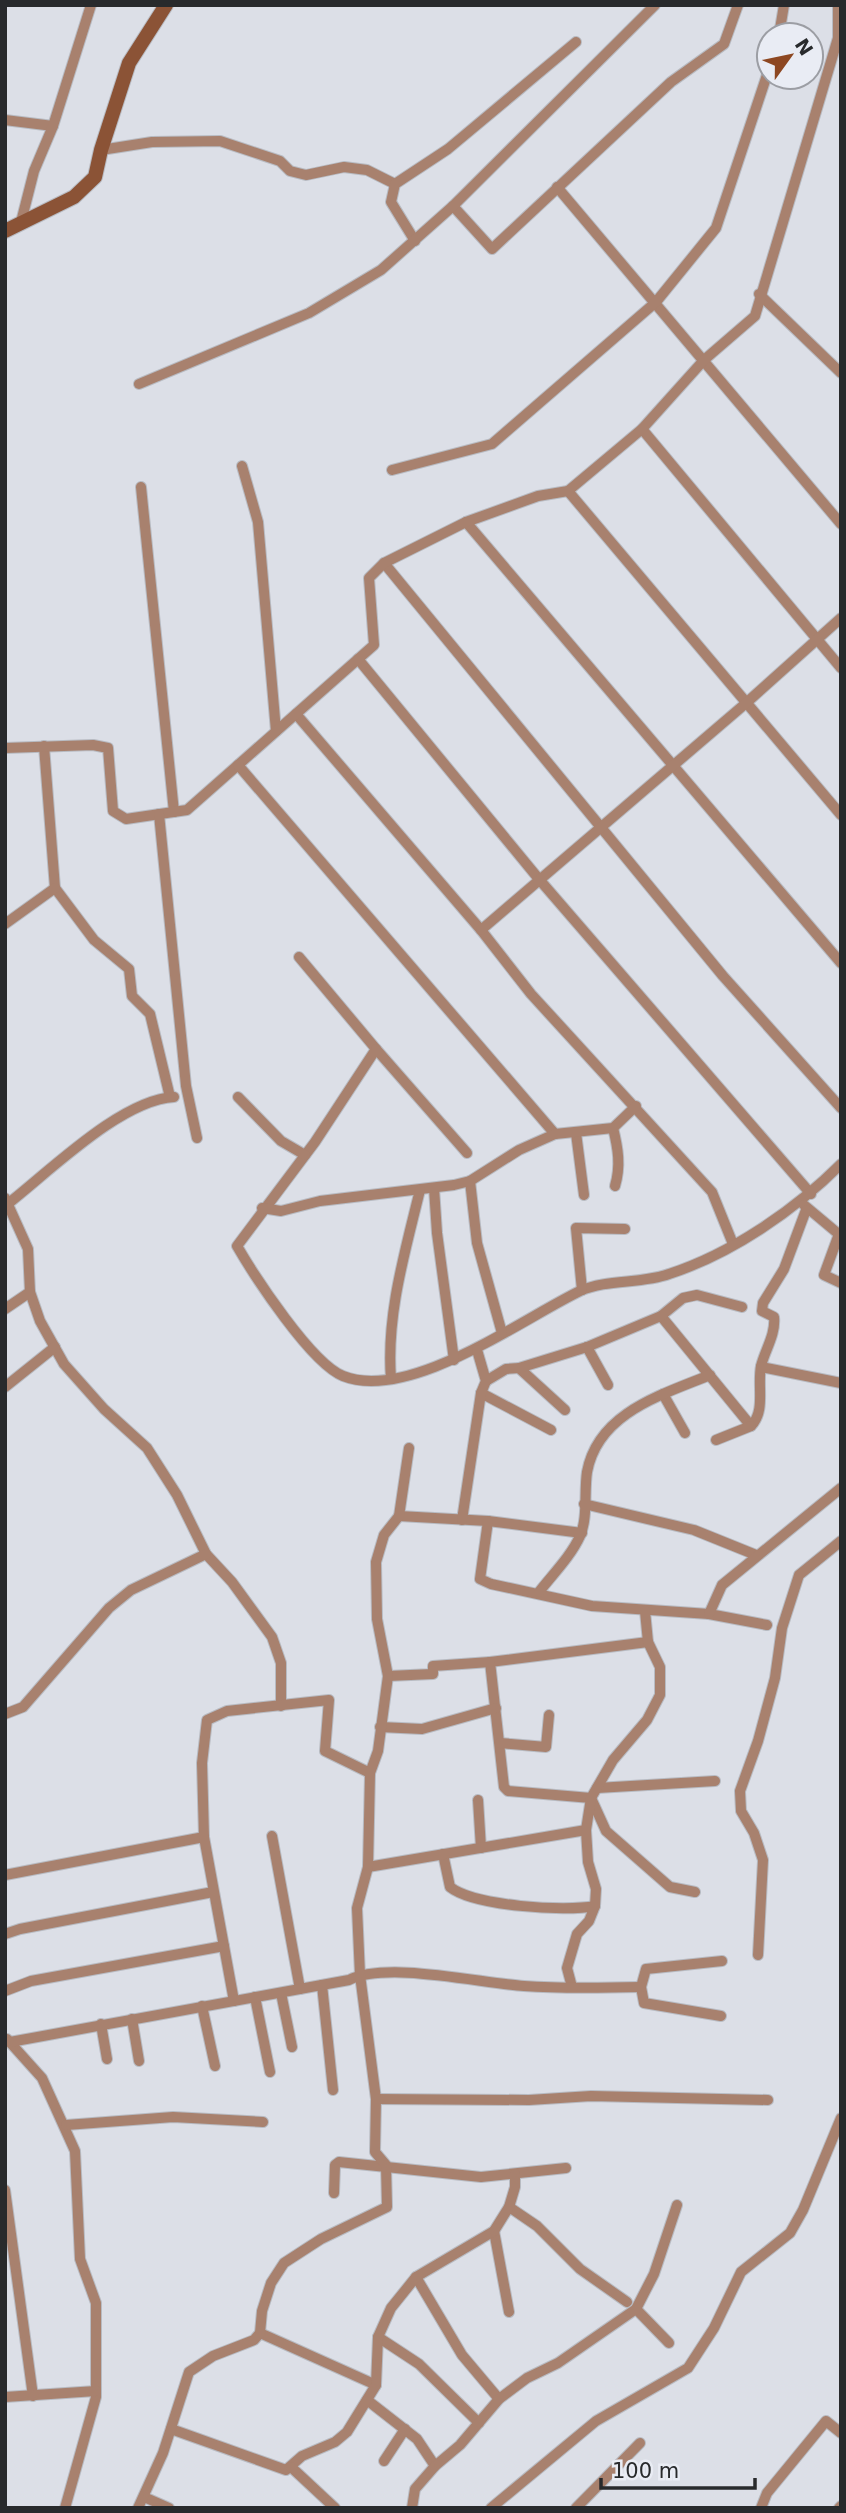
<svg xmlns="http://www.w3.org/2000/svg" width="846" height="2513" viewBox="0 0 846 2513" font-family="'DejaVu Sans',sans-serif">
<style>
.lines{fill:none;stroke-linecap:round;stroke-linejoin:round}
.street-casing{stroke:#b8bbc2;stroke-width:12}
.secondary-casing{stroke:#b8bbc2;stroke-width:16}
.street{stroke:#a8816e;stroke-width:10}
.secondary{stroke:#8b5336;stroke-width:14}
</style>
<rect width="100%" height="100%" fill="#dcdfe7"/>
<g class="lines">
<!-- street casing -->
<g class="street-casing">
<g id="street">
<polyline points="779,35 784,5"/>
<polyline points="5,120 53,126"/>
<polyline points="101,150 152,142 220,141 280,161 290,171 306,175 344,167 367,170 395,184"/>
<polyline points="557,187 841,524"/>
<polyline points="453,206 492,249 671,82 724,44 738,5"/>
<polyline points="21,222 34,171 53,126 91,5"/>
<polyline points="415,241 391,202 395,184 448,149 576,42"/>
<polyline points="759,294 841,373"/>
<polyline points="139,384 309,313 381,270 453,206 655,5"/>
<polyline points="642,429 841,668"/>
<polyline points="242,466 258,522 276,731"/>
<polyline points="392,470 492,444 656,302 716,228 769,69"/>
<polyline points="141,487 174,812"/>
<polyline points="568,491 841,815"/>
<polyline points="466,522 841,963"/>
<polyline points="384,563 723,976 841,1108"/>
<polyline points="358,659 538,878 811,1194"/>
<polyline points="296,714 481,930 531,994 712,1192 733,1244"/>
<polyline points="44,746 55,888 94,940 129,969 132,996 150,1014 170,1097"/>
<polyline points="5,748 93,745 108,748 113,811 126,819 187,810 374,645 369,578 384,563 466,522 538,496 568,491 642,429 704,360 755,316 838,38 838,5"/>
<polyline points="238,765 555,1134"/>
<polyline points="159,814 186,1086 197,1138"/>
<polyline points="5,924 55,888"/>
<polyline points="481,930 745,704 841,618"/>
<path d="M299 957 376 1049 315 1142 237 1246C255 1277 311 1363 343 1376 409 1402 522 1319 580 1291 607 1279 641 1284 669 1274 731 1254 795 1210 841 1164"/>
<polyline points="376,1049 467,1153"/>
<polyline points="238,1097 281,1141 305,1155"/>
<path d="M613 1128C618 1148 621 1166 615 1186"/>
<polyline points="576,1133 584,1195"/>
<polyline points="470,1181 477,1243 502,1333"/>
<polyline points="434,1188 437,1233 454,1360"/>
<polyline points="5,1198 28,1249 30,1292 40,1321 64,1364 104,1409 147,1448 177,1495 206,1554 232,1582 272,1637 281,1663 281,1706"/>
<polyline points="804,1205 841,1236"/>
<path d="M5 1206C48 1173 120 1100 174 1097"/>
<polyline points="262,1208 281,1211 320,1201 454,1185 470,1181 519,1150 555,1134 613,1128 636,1106"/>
<polyline points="839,1234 824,1275 841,1283"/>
<polyline points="582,1290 576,1228 625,1229"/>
<polyline points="5,1309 30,1292"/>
<path d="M661 1316 751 1426C766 1411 757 1386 761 1366 765 1350 776 1334 774 1317L762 1311 763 1303 784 1269 806 1210"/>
<polyline points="587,1347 608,1385"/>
<polyline points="761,1367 841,1383"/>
<polyline points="519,1368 565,1410"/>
<path d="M391 1379C386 1315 405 1252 420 1190"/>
<polyline points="486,1381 506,1369 519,1368 587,1347 661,1316 683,1298 697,1295 742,1307"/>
<polyline points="5,1387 55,1347"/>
<polyline points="481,1393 551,1430"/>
<polyline points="663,1394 685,1433"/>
<polyline points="716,1440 751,1426"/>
<polyline points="584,1504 694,1530 756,1555"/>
<polyline points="399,1516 488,1521 582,1533"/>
<polyline points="462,1520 481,1393 486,1381 477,1350"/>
<polyline points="488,1521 480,1579 491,1584 592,1606 709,1614 767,1625"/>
<path d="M539 1592C553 1574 571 1556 580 1536 588 1518 584 1492 587 1472 598 1413 661 1395 710 1375"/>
<polyline points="709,1614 722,1585 841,1488"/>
<polyline points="648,1642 490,1662 504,1787 508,1791 591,1798 606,1831 670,1887 695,1892"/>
<polyline points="388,1676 433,1674 433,1666 490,1662"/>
<polyline points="5,1714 23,1707 109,1608 131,1590 206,1554"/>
<polyline points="380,1727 422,1729 496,1708"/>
<polyline points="500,1743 546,1747 549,1715"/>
<polyline points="597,1788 715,1781"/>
<polyline points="478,1800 481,1848"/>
<polyline points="272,1836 300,1989"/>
<path d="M443 1854 450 1887C474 1906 565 1912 595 1906"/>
<polyline points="368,1867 586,1830"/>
<polyline points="5,1875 204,1837"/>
<polyline points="5,1934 20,1929 213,1892"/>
<polyline points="758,1955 763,1860 754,1833 741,1811 740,1791 758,1741 775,1678 782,1628 799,1575 841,1541"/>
<polyline points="322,1985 333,2090"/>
<polyline points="572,1987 567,1968 577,1934 589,1921 595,1906 596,1889 588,1862 586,1830 591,1798 613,1760 647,1720 660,1695 660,1667 648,1642 645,1611"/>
<polyline points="5,1991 31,1981 224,1946"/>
<polyline points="281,1993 292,2047"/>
<polyline points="255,1997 270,2072"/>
<polyline points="234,2001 204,1837 202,1763 207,1720 227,1711 329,1700 325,1751 370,1773"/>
<polyline points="202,2006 215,2066"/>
<polyline points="721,2016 644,2003 641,1987 646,1969 722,1961"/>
<polyline points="132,2019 139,2061"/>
<polyline points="101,2024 107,2059"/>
<polyline points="7,2039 42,2078 75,2151 80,2259 96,2303 96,2397 65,2508"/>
<path d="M10 2042 349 1980C387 1961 480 1983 524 1986 563 1989 602 1988 641 1987"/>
<polyline points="376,2099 529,2100 591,2096 768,2100"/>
<polyline points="66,2125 173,2117 263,2122"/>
<polyline points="5,2190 33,2396"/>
<polyline points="334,2193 335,2165 339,2162 481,2177 566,2168"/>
<polyline points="509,2207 537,2226 580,2269 627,2302"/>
<polyline points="494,2231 509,2312"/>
<polyline points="416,2277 462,2355 499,2399"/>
<polyline points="636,2309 669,2343"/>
<polyline points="260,2333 376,2385"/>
<polyline points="378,2337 419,2364 479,2423"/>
<polyline points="5,2397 96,2391"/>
<polyline points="367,2400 417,2439 435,2466"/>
<polyline points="171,2429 286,2470 302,2456 335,2442 347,2432 376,2385 378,2337 391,2308 416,2277 494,2231 509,2207 515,2187 515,2174"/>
<polyline points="384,2461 405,2429"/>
<polyline points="291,2467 335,2508"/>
<polyline points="144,2497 169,2508"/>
<polyline points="138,2508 163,2453 189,2372 213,2356 254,2340 260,2333 262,2311 271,2283 284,2263 321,2239 387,2207 386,2165 375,2152 376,2099 360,1975 357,1908 368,1867 370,1773 378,1751 388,1676 377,1619 376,1562 384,1535 399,1516 409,1448"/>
<polyline points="412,2508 415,2489 435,2466 460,2445 499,2399 527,2378 558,2363 636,2309 654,2274 677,2205"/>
<polyline points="491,2508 596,2421 688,2368 714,2328 741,2272 790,2233 803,2210 841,2118"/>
<polyline points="576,2508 640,2443"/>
<polyline points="761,2508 767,2493 826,2421 841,2433"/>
<polyline points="839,2508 841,2506"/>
</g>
</g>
<!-- secondary casing -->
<g class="secondary-casing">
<polyline id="secondary" points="5,231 74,197 95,177 101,150 129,63 166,5"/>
</g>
<!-- street -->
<use href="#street" class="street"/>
<!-- secondary -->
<use href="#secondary" class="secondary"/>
</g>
<!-- border -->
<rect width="846" height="2513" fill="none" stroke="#282a2c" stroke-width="14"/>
<!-- north arrow -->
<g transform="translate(790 56) rotate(57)"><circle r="33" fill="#e9ecf4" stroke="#9c9ea4" stroke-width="2"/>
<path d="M0-5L12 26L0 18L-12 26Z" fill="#8d4721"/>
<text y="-10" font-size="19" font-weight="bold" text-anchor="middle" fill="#282a2c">N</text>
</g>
<!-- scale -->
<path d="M601 2478v10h154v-10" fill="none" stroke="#282a2c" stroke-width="3.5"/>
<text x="612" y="2478" font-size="21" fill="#282a2c" stroke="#e9ecf4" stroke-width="5" paint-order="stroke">100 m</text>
</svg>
